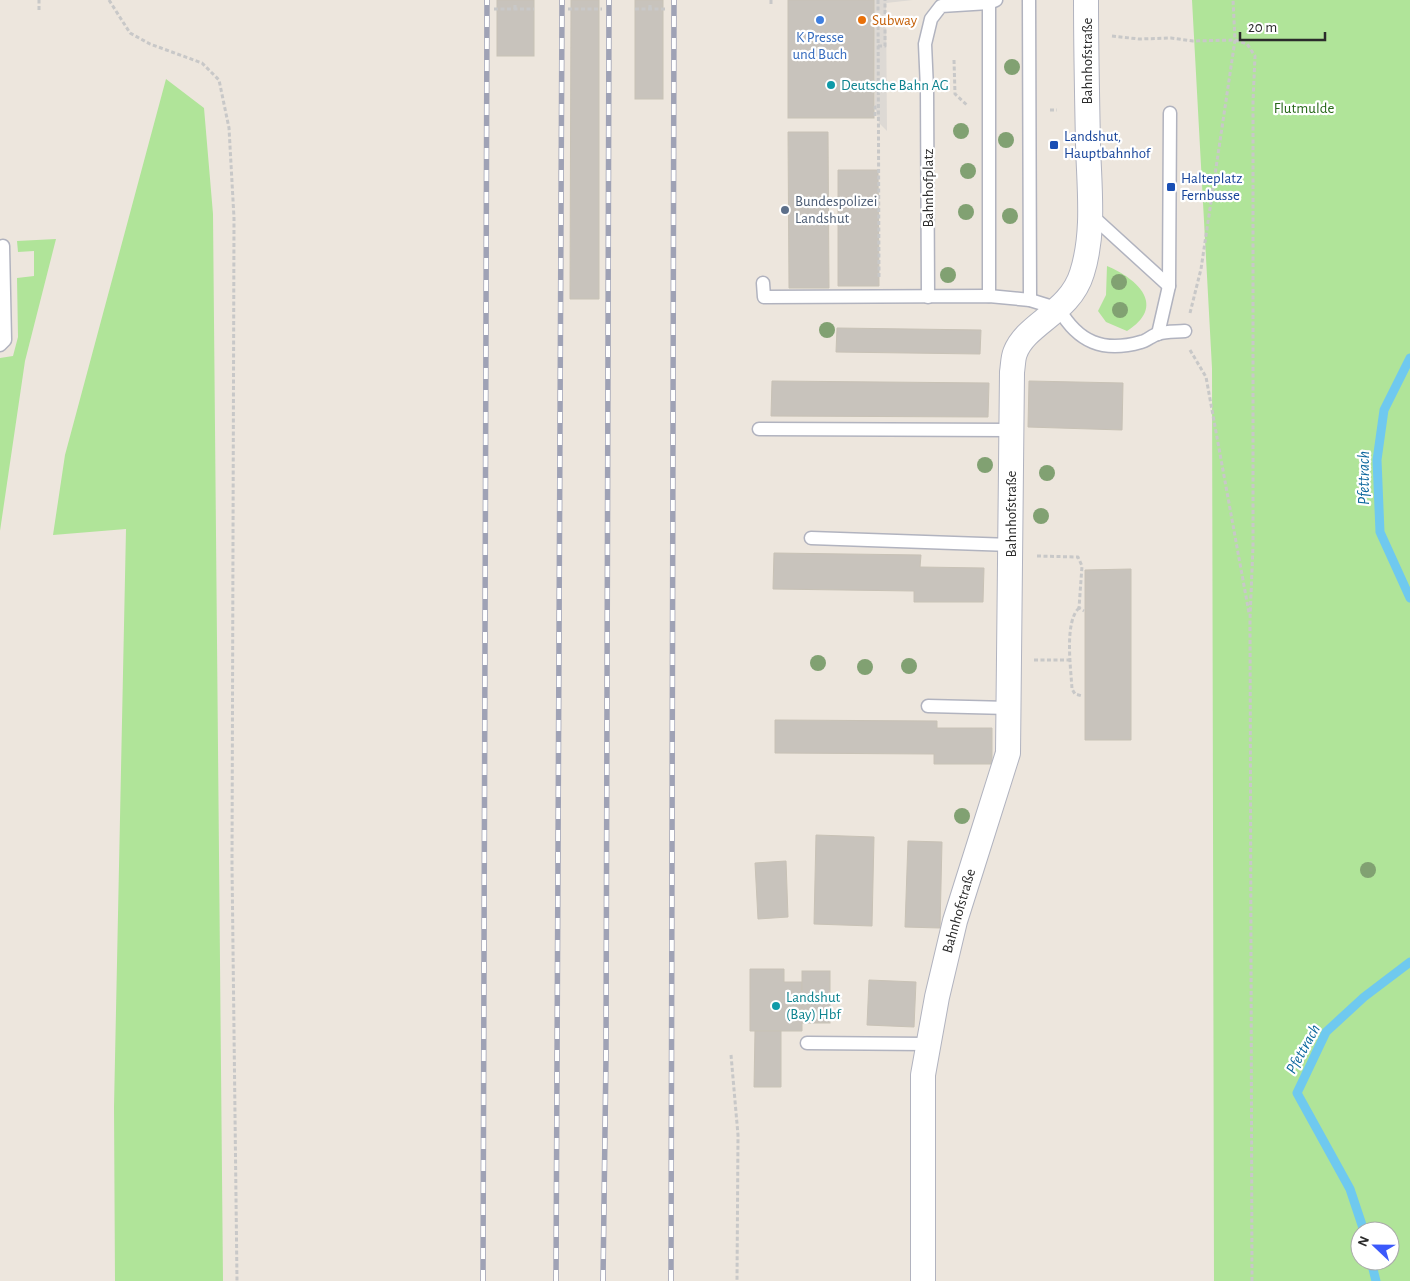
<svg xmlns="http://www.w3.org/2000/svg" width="1410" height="1281" viewBox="0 0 1410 1281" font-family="'Alegreya Sans',sans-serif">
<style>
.green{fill:#b0e499;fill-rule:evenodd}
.plaza{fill:#ddd9d4}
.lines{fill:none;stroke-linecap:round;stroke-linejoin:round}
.stream{stroke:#6fc9ef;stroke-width:9}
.building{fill:#c8c3bc;stroke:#c8c2b6}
.service-casing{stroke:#b1b3bf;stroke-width:15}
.minor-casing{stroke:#b1b3bf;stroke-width:26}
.path{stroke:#c8c8c8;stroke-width:3;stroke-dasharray:4 2.5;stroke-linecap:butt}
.service{stroke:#fff;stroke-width:12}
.minor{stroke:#fff;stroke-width:24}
.rail-casing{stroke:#9fa2b5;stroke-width:5.5}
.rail{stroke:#fff;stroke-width:4;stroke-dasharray:11;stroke-linecap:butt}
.tree{fill:#81a172}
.shop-dot{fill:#3f7fe0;stroke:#fff;stroke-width:2}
.food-dot{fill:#e8710a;stroke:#fff;stroke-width:2}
.culture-dot{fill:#0f9aa8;stroke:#fff;stroke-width:2}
.transit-dot{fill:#1a4fb4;stroke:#fff;stroke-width:2}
.service-dot{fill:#5c6f8a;stroke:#fff;stroke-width:2}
.labels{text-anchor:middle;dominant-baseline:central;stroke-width:4.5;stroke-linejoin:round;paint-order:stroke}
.food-label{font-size:15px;fill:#c56008;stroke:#fff;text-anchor:start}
.shop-label{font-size:15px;fill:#366cbe;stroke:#fff}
.street-label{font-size:15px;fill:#2b2b2b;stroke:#fff}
.culture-label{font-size:15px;fill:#0d838f;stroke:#fff;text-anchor:start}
.park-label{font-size:15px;fill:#28691a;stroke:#fff}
.transit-label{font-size:15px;fill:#164399;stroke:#fff;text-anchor:start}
.service-label{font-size:15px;fill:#4e5e75;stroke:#fff;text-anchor:start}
.water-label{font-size:16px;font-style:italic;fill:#0c679d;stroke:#fff}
</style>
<rect width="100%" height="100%" fill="#ede6dd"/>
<!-- green -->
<g class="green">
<path d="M1192 0H1410V1281H1214L1212 368ZM1360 1231H1390V1261H1360Z"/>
<polygon points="166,79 204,108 213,214 223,1281 115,1281 114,1107 126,529 53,535 65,455"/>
<polygon points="56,239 25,361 0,531 0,358 13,356 18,337 17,278 34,276 34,251 18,252 17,241"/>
<path d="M1107 266C1138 279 1167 306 1127 331L1106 322 1098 311 1106 295Z"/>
</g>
<!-- plaza -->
<polygon class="plaza" points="874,0 913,0 886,3 887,131 879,123 875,107"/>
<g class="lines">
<!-- stream -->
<g class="stream">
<polyline points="1410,358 1384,410 1377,460 1380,532 1410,598"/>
<polyline points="1364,1231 1350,1189 1297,1093 1326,1032 1364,997 1410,962"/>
<polyline points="1371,1261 1376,1281"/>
</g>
</g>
<!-- building -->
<g class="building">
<rect x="497" y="0" width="37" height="56"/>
<polygon points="571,0 599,0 599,299 570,299"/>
<rect x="635" y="0" width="28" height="99"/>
<rect x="788" y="0" width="86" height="118"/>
<polygon points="788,132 828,132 829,288 789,288"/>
<polygon points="838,170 878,170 879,286 838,286"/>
<polygon points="837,328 981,330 980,354 836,352"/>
<polygon points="772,381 989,383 988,417 771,416"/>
<polygon points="1029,381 1123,383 1122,430 1028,427"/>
<polygon points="774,553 921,555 920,567 984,568 983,602 914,602 914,591 773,589"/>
<polygon points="1131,569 1131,740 1085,740 1085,570"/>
<polygon points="775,720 937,721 937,728 992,728 992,764 934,764 934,754 775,753"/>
<polygon points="816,835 874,837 872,926 814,924"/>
<polygon points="908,841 942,842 940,928 905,927"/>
<polygon points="786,861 788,917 758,919 755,863"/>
<polygon points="750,969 784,969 784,982 802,982 802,1031 750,1031"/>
<rect x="802" y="971" width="28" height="52"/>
<polygon points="869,980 916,982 914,1027 867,1025"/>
<polygon points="755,1031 781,1031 781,1087 754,1087"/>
</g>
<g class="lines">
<!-- service casing -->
<g class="service-casing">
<g id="service">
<polyline points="1029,0 1030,300"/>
<polyline points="989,3 989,296"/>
<polyline points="1090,214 1169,286"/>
<path d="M763 283 764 297 989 296 1030 300 1059 309C1078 342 1103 353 1141 342 1147 341 1152 335 1158 334 1166 331 1177 332 1185 331"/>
<polyline points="928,297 927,89 925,44 931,19 941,6 989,3 996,0"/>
<polyline points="1158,334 1169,286 1170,113"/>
<polyline points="0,345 5,340 3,246"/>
<polyline points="759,429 1012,430"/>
<polyline points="811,538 1011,545"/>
<polyline points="928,706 1009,708"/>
<polyline points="807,1043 927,1044"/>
</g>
</g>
<!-- minor casing -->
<g class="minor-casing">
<path id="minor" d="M923 1281V1075L937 997 955 921 1008 753 1012 372C1013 366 1013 358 1015 353 1026 323 1070 313 1082 273 1095 232 1089 186 1088 144 1087 96 1086 48 1086 0"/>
</g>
<!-- path -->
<g class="path">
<polyline points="109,0 130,33 150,44 202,63 219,80 229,128 234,218 232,865 237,1281"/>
<polyline points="771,0 771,6"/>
<polyline points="878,0 879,277"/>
<polyline points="494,9 534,9"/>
<polyline points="515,9 515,4"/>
<polyline points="568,9 602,9"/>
<polyline points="635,9 665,9"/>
<polyline points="650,9 650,4"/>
<polyline points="39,10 39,0"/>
<polyline points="1112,36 1139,39 1171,38 1193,41 1235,40 1247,44 1255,56 1253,101 1253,546 1250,619 1252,1281"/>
<polyline points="878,46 885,46 885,0"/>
<polyline points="954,60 955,94 968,106"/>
<polyline points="1050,110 1057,110"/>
<polyline points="875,116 875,107 878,107"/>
<polyline points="1190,313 1201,269 1235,40 1233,0"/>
<polyline points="1190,350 1206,377 1249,613"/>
<polyline points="1037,556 1078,557 1082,566 1079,608 1084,611"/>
<path d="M1079 608C1064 622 1071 669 1072 689L1075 694 1082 696"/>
<polyline points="1034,660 1071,660"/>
<polyline points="731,1055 738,1135 737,1281"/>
</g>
<!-- service -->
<use href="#service" class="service"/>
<!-- minor -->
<use href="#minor" class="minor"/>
<!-- rail casing -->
<g class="rail-casing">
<g id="rail">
<polyline points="483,1281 487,0"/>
<polyline points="556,1281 562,0"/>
<polyline points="603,1281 606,1056 609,0"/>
<polyline points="671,1281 674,0"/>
</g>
</g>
<!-- rail -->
<use href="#rail" class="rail"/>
</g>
<!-- trees -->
<g class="tree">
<circle cx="1012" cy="67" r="8"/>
<circle cx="961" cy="131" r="8"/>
<circle cx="1006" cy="140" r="8"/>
<circle cx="968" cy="171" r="8"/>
<circle cx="966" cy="212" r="8"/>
<circle cx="1010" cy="216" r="8"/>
<circle cx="948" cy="275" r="8"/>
<circle cx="1119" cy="282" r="8"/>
<circle cx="1120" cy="310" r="8"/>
<circle cx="827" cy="330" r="8"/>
<circle cx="985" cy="465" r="8"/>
<circle cx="1047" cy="473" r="8"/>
<circle cx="1041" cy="516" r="8"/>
<circle cx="818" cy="663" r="8"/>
<circle cx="909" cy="666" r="8"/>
<circle cx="865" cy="667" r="8"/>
<circle cx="962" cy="816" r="8"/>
<circle cx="1368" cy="870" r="8"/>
</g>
<!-- markers -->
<circle class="shop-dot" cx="820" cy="20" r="5"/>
<circle class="food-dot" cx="862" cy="20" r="5"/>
<g class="culture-dot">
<circle cx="831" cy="85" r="5"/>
<circle cx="776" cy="1006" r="5"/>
</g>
<g class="transit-dot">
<rect x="1049" y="140" width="10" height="10" rx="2.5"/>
<rect x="1166" y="182" width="10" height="10" rx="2.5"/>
</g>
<circle class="service-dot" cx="785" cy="210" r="5"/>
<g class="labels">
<!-- food labels -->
<g class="food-label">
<text x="872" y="20">Subway</text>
</g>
<!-- shop labels -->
<g class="shop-label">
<text x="820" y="37">K Presse<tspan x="820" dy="17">und Buch</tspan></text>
</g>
<!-- street labels -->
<g class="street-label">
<text transform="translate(1087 61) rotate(-90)">Bahnhofstraße</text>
<text transform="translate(928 188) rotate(-90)">Bahnhofplatz</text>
<text transform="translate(1011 514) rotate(-90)">Bahnhofstraße</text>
<text transform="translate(959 911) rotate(-74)">Bahnhofstraße</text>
</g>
<!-- culture labels -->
<g class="culture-label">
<text x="841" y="85">Deutsche Bahn AG</text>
<text x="786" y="997">Landshut<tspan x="786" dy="17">(Bay) Hbf</tspan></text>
</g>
<!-- park labels -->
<g class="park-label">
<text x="1304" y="108">Flutmulde</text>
</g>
<!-- transit labels -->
<g class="transit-label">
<text x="1064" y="136">Landshut,<tspan x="1064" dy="17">Hauptbahnhof</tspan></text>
<text x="1181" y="178">Halteplatz<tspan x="1181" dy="17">Fernbusse</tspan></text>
</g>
<!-- service labels -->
<g class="service-label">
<text x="795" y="201">Bundespolizei<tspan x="795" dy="17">Landshut</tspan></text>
</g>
<!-- water labels -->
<g class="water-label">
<text transform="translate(1364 478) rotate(-90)">Pfettrach</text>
<text transform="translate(1303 1049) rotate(-61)">Pfettrach</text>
</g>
</g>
<!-- north arrow -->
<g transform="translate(1375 1246) rotate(292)"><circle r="24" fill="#ffffff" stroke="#aaaaaa"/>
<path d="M0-4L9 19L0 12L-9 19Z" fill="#3b59fb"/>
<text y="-8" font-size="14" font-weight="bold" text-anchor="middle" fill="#2b2b2b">N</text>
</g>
<!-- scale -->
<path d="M1240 32v8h85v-8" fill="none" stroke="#2b2b2b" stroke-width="2.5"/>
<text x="1248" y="32" font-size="15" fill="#2b2b2b" stroke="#ffffff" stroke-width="4" paint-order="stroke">20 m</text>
</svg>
